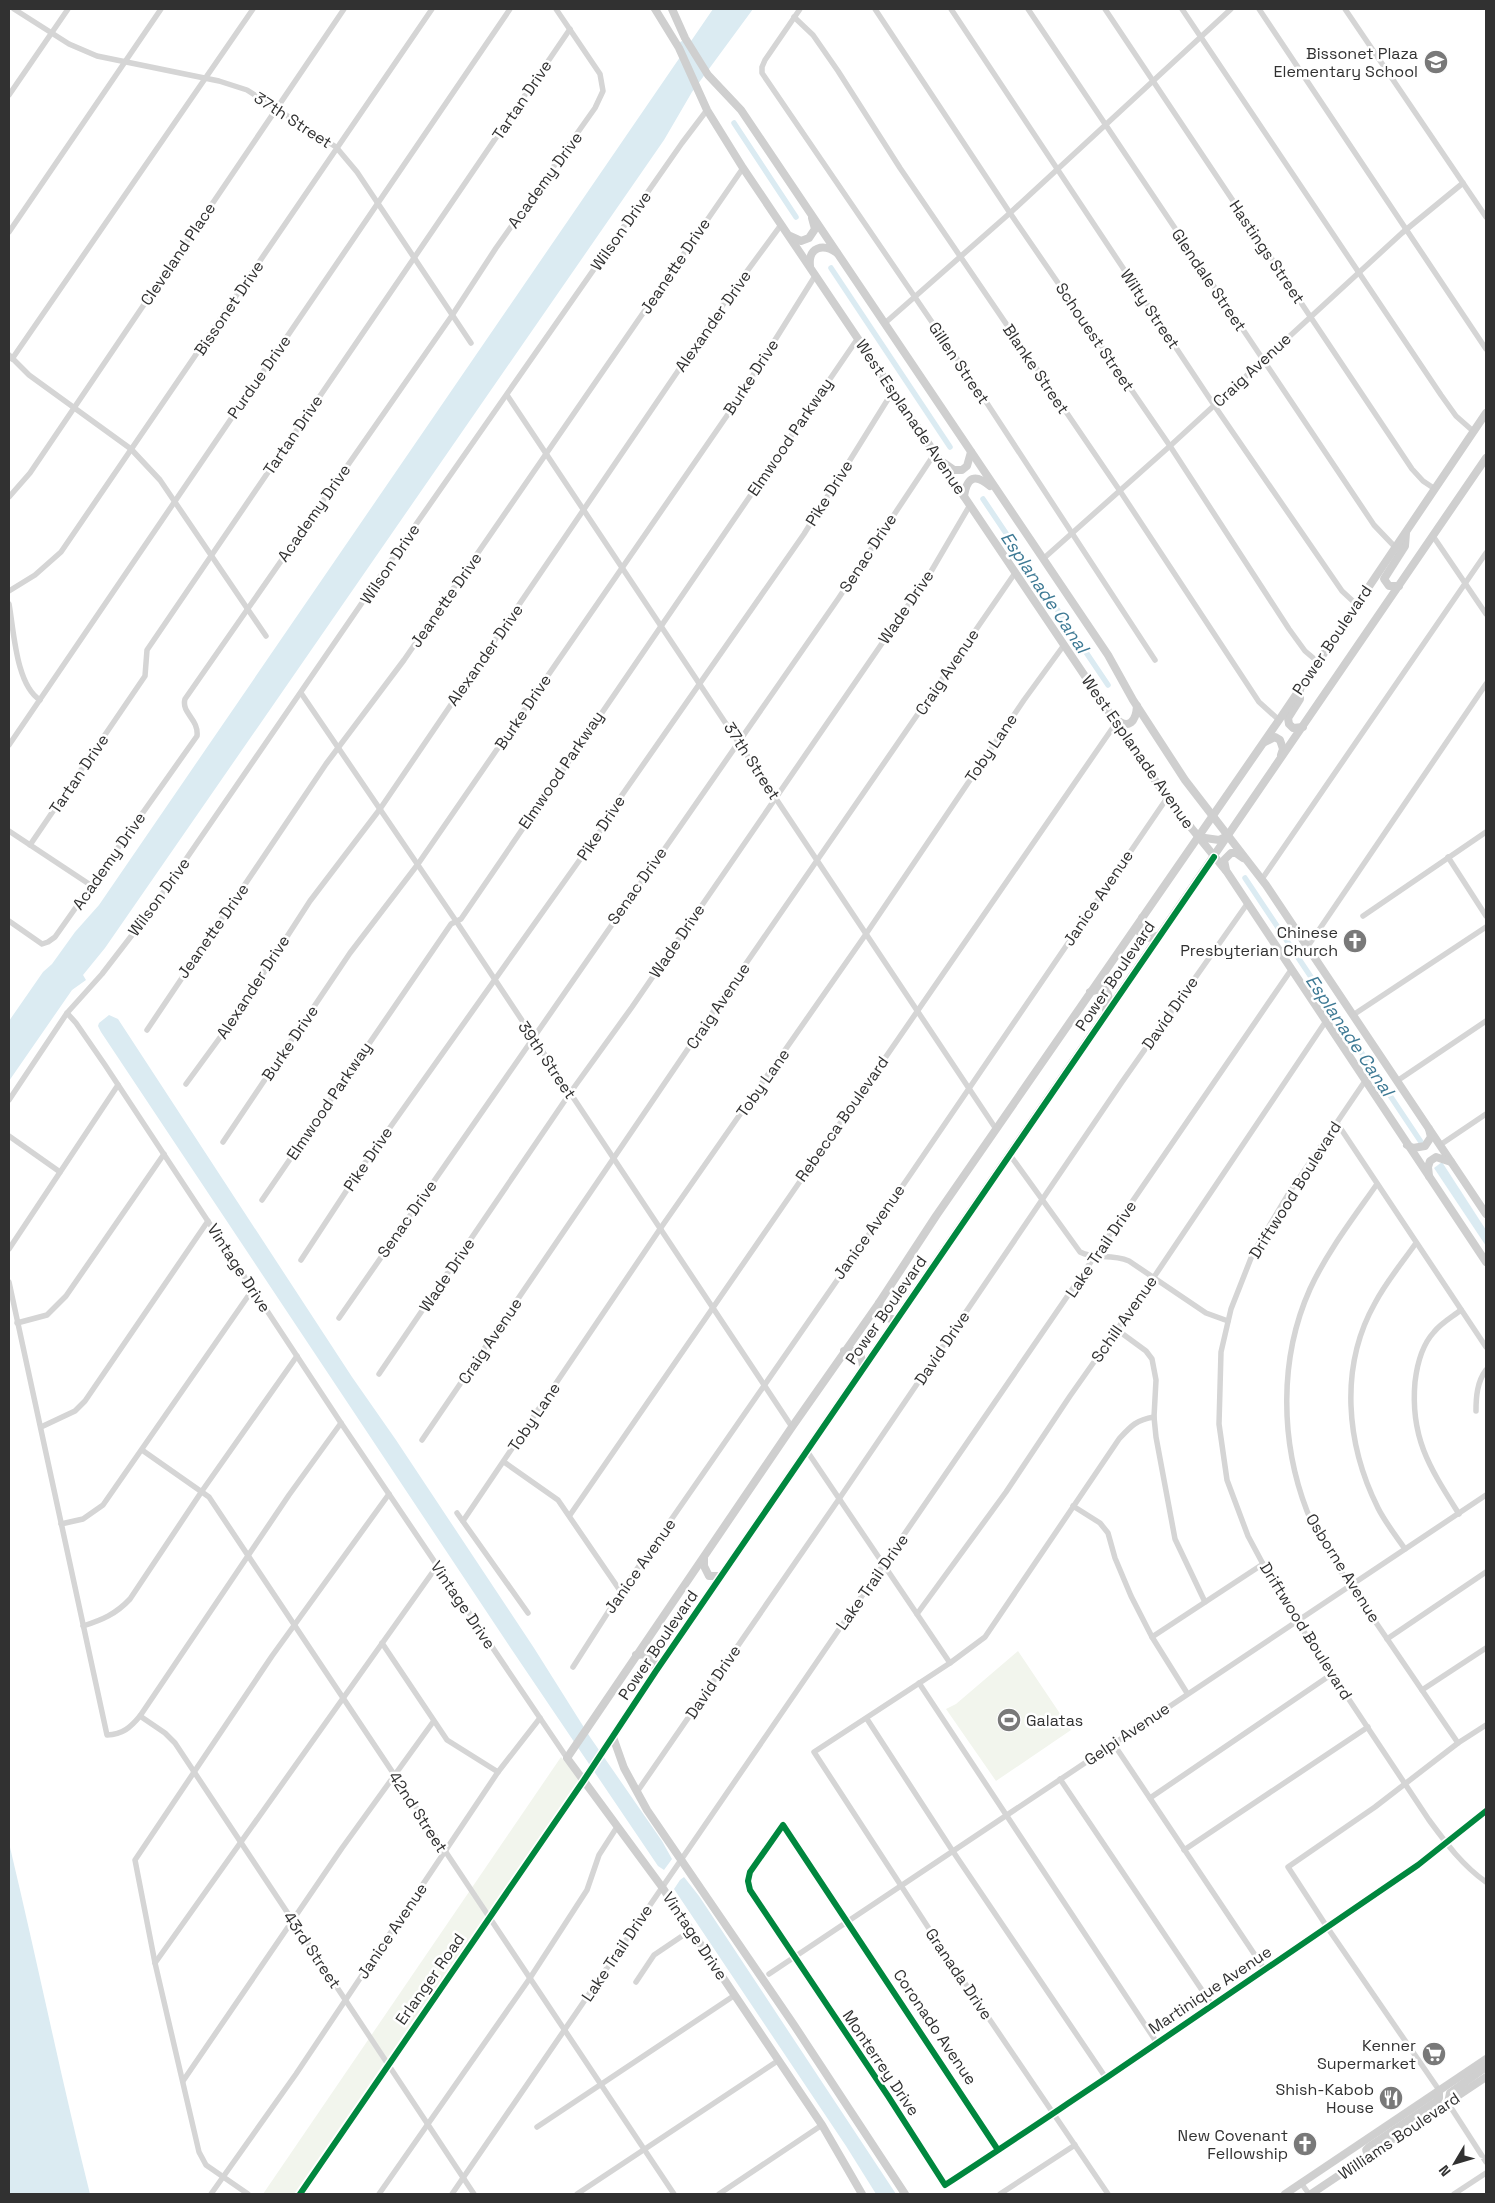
<svg xmlns="http://www.w3.org/2000/svg" width="1495" height="2203" viewBox="0 0 1495 2203" font-family="'Space Grotesk',sans-serif">
<style>
.green{fill:#f2f5ed}
.water{fill:#dbebf2}
.lines{fill:none;stroke-linecap:round;stroke-linejoin:round}
.canal{stroke:#dbebf2;stroke-width:5.5}
.street{stroke:#d5d5d5;stroke-width:5.5}
.secondary{stroke:#cfcfcf;stroke-width:8}
.cycleway-casing{stroke:#fff;stroke-width:9}
.cycleway{stroke:#00873e;stroke-width:6}
.labels{text-anchor:middle;dominant-baseline:central;stroke-width:5;stroke-linejoin:round;paint-order:stroke}
.poi-label{font-size:16px;fill:#313131;stroke:#fff;text-anchor:end}
.street-label{font-size:16px;fill:#313131;stroke:#fff}
.water-label{font-size:18px;font-style:italic;fill:#3d7994;stroke:#fff}
</style>
<rect width="100%" height="100%" fill="#fff"/>
<!-- green -->
<g class="green">
<polygon points="1018,1651 1071,1730 996,1781 946,1709 956,1704"/>
<polygon points="561,1757 579,1779 294,2194 263,2194"/>
</g>
<!-- water -->
<g class="water">
<polygon points="713,9 753,9 692,92 664,140 105,948 83,975 86,980 72,990 9,1081 9,1021 43,972 52,964 75,932 99,905"/>
<polygon points="109,1015 118,1019 352,1377 396,1440 534,1648 590,1737 662,1841 672,1859 664,1870 658,1866 512,1650 101,1032 98,1026 99,1023"/>
<polygon points="1442,1162 1486,1230 1486,1246 1434,1168"/>
<path d="M9 1843C37 1960 61 2078 90 2194H9Z"/>
<polygon points="684,1877 699,1896 896,2194 876,2194 846,2146 674,1889 680,1880"/>
</g>
<g class="lines">
<!-- canal -->
<g class="canal">
<polyline points="682,44 689,55"/>
<polyline points="734,123 796,217"/>
<polyline points="831,268 950,447"/>
<polyline points="983,499 1108,685"/>
<polyline points="1245,878 1421,1142"/>
</g>
<!-- street -->
<g class="street">
<polyline points="14,9 69,44 97,56 219,81 247,90 336,147 357,172 471,343"/>
<polyline points="800,9 765,60 762,67 762,73 979,391 1155,660"/>
<polyline points="875,9 1010,213 1170,446 1289,629 1305,651 1318,662"/>
<polyline points="951,9 1214,405 1342,591 1356,604"/>
<polyline points="1028,9 1374,525 1395,547"/>
<polyline points="1105,9 1412,469 1423,481 1435,489"/>
<polyline points="1182,9 1441,395 1456,416 1473,431"/>
<polyline points="1259,9 1486,349"/>
<polyline points="1345,9 1486,217"/>
<polyline points="794,17 813,35 838,71 900,168 1120,491 1259,702 1279,720"/>
<polyline points="9,95 68,9"/>
<polyline points="9,232 161,9"/>
<polyline points="885,323 1010,213 1231,9"/>
<polyline points="9,355 29,375 131,449 160,480 266,636"/>
<polyline points="12,359 253,9"/>
<polyline points="507,395 996,1129"/>
<polyline points="9,497 30,473 344,9"/>
<polyline points="1433,536 1486,614"/>
<polyline points="1043,559 1170,446 1402,233 1463,183"/>
<polyline points="9,591 35,575 61,552 432,9"/>
<path d="M9 604C14 631 16 685 40 700"/>
<polyline points="301,693 456,921 792,1427"/>
<polyline points="9,745 510,9"/>
<polyline points="9,831 92,886"/>
<polyline points="30,845 145,676 147,650 570,29"/>
<polyline points="1448,857 1486,916"/>
<polyline points="1262,879 1486,553"/>
<polyline points="1363,916 1486,832"/>
<path d="M9 921 42 944 48 942 55 937 197 736C199 719 181 713 185 699L453 314 496 248 595 108 603 91 600 74 556 9"/>
<polyline points="1308,946 1486,684"/>
<polyline points="67,1013 76,1023 105,1065 341,1423 567,1758"/>
<polyline points="1353,1015 1486,927"/>
<polyline points="147,1030 326,764 404,660 743,168"/>
<path d="M1365 1081 1289 1193 1253 1253 1231 1309 1221 1352 1219 1424 1227 1480 1248 1536 1279 1594 1429 1820C1446 1843 1462 1865 1486 1882"/>
<polyline points="1397,1081 1486,1021"/>
<polyline points="186,1084 235,1017 310,901 380,809 731,293 781,225"/>
<polyline points="9,1100 67,1013 102,974 149,913 412,530 682,143 707,110"/>
<polyline points="1337,1123 1486,1347"/>
<polyline points="9,1136 60,1172"/>
<polyline points="223,1142 350,953 418,864 735,404 815,276"/>
<polyline points="1440,1145 1486,1114"/>
<path d="M1010 1155 1080 1252C1096 1260 1110 1253 1129 1261L1206 1313 1228 1321"/>
<path d="M1377 1184C1354 1217 1327 1252 1310 1289 1279 1358 1280 1441 1307 1511 1318 1540 1344 1576 1362 1602 1394 1649 1426 1696 1458 1743"/>
<polyline points="262,1200 451,924 461,919 858,338"/>
<polyline points="9,1249 118,1085"/>
<polyline points="301,1260 362,1167 603,827 622,795 804,534 893,391"/>
<path d="M9 1282 107 1735C123 1734 130 1728 140 1716L289 1495 341 1423"/>
<polyline points="339,1318 838,599 935,453"/>
<polyline points="17,1323 47,1315 66,1296 164,1154"/>
<polyline points="1116,1329 1146,1351 1152,1359 1156,1380 1154,1417 1156,1437 1175,1539 1205,1602"/>
<polyline points="379,1374 570,1093 632,1007 929,575 970,505"/>
<path d="M1476 1411C1476 1397 1477 1382 1486 1370"/>
<polyline points="41,1427 75,1411 85,1401 208,1221"/>
<polyline points="422,1440 747,962 1015,573"/>
<polyline points="142,1450 209,1497 674,2194"/>
<polyline points="807,1451 950,1663"/>
<polyline points="504,1462 558,1500 621,1592"/>
<polyline points="1073,1506 1100,1523 1108,1533 1115,1558 1131,1596 1152,1637 1187,1693"/>
<polyline points="457,1513 528,1613"/>
<path d="M1459 1514C1430 1468 1410 1438 1415 1382 1417 1365 1422 1345 1434 1332 1441 1323 1452 1317 1461 1310"/>
<polyline points="570,1515 1116,723"/>
<polyline points="463,1521 660,1229 866,934 1024,700 1064,645"/>
<polyline points="61,1524 83,1519 103,1505 253,1289"/>
<path d="M1405 1549C1396 1536 1385 1522 1378 1508 1346 1444 1339 1367 1375 1303 1386 1282 1402 1263 1416 1243"/>
<polyline points="917,1614 1006,1492 1070,1396 1156,1274 1326,1021"/>
<path d="M83 1626C102 1620 116 1614 130 1599L202 1491 297 1356"/>
<polyline points="1152,1637 1263,1564"/>
<polyline points="1387,1639 1486,1572"/>
<polyline points="382,1643 447,1740 498,1772"/>
<polyline points="573,1667 621,1592 908,1178 1167,798"/>
<polyline points="919,1683 1157,2043"/>
<polyline points="1422,1690 1486,1648"/>
<polyline points="140,1716 165,1733 175,1743 474,2194"/>
<polyline points="867,1719 952,1850 1106,2078"/>
<polyline points="1113,1743 1265,1970"/>
<polyline points="1060,1779 1212,2005"/>
<polyline points="637,1792 839,1499 1122,1082 1247,904"/>
<polyline points="1150,1798 1332,1674"/>
<polyline points="1184,1850 1368,1727"/>
<polyline points="155,1963 437,1566"/>
<polyline points="769,1974 1486,1495"/>
<polyline points="636,1982 654,1955 691,1930"/>
<polyline points="183,2081 342,1848 433,1722"/>
<polyline points="1439,2090 1327,1927 1288,1867 1375,1807 1458,1743 1486,1725"/>
<polyline points="1448,2103 1486,2162"/>
<polyline points="537,2127 735,1995"/>
<path d="M998 2150 783 1825 750 1872 748 1881 750 1890 888 2096 945 2185C999 2150 1052 2114 1106 2078L1418 1865 1486 1811"/>
<polyline points="1301,2183 1309,2194"/>
<polyline points="211,2194 296,2074 498,1772 540,1718"/>
<polyline points="248,2194 206,2165 199,2152 155,1963 135,1860 272,1656 389,1494"/>
<polyline points="300,2194 584,1780"/>
<polyline points="379,2194 530,1978 587,1890 599,1855 617,1827"/>
<polyline points="452,2194 1291,970"/>
<polyline points="577,2194 779,2060"/>
<polyline points="719,2194 822,2125"/>
<polyline points="1000,2194 1075,2145"/>
<path d="M1108 2194 954 1967 814 1752 950 1663 985 1637 1119 1439C1131 1426 1136 1420 1154 1417"/>
<polyline points="1454,2194 1486,2173"/>
</g>
<!-- secondary -->
<g class="secondary">
<polyline points="655,9 679,48 707,110 743,168 1167,798 1227,872 1486,1262"/>
<polyline points="672,9 685,38 708,75 741,110 1108,655 1133,700 1185,780 1266,885 1486,1214"/>
<polyline points="790,236 801,241 809,238 815,229 812,218"/>
<path d="M810 266C808 247 823 243 837 253"/>
<polyline points="944,463 954,470 962,470 967,466 971,452"/>
<path d="M964 496C967 477 975 473 990 486"/>
<polyline points="1399,586 1389,586 1384,579 1405,546 1406,533"/>
<polyline points="1300,688 1300,699 1288,718 1289,724 1293,728 1303,727"/>
<path d="M1115 718C1129 731 1136 721 1137 706"/>
<polyline points="1265,742 1275,737 1280,740 1283,749 1281,755"/>
<polyline points="1198,837 1219,840 1227,836"/>
<polyline points="1226,870 1224,860 1231,853 1236,853 1243,858"/>
<path d="M1142 918 1140 933C1147 940 1151 938 1160 935"/>
<path d="M1090 992 1103 988C1111 994 1109 1001 1106 1009"/>
<polyline points="1407,1145 1413,1148 1425,1146 1431,1137 1429,1129"/>
<polyline points="1429,1176 1428,1167 1430,1161 1436,1157 1451,1162"/>
<polyline points="879,1303 883,1317 896,1320"/>
<path d="M844 1351C858 1349 862 1353 863 1367"/>
<polyline points="704,1558 704,1566 709,1576 721,1576"/>
<path d="M636 1655C649 1653 655 1657 656 1671"/>
<polyline points="613,1737 624,1768 647,1810 794,2025 905,2194"/>
<polyline points="584,1780 656,1671 1486,458"/>
<polyline points="1448,2103 1450,2093 1486,2067"/>
<polyline points="1369,2156 1366,2150 1369,2147 1437,2101 1439,2098 1439,2090"/>
<polyline points="862,2194 822,2125 662,1887 567,1758 792,1427 879,1303 936,1216 1279,720 1486,413"/>
<polyline points="1285,2194 1486,2059"/>
<polyline points="1311,2194 1486,2077"/>
</g>
<!-- cycleway casing -->
<g class="cycleway-casing">
<g id="cycleway">
<path d="M998 2150 783 1825 750 1872 748 1881 750 1890 888 2096 945 2185C999 2150 1052 2114 1106 2078L1418 1865 1486 1811"/>
<polyline points="300,2194 584,1780 656,1671 1214,857"/>
</g>
</g>
<!-- cycleway -->
<use href="#cycleway" class="cycleway"/>
</g>
<!-- icons -->
<defs>
<g id="school-disc" transform="scale(1.25)"><circle r="9.5" fill="#797979" stroke="#fff"/><path d="M0-5L7-2L0 1L-7-2ZM-4 1L0 2.5L4 1V4Q0 6-4 4Z" fill="#fff"/></g>
<g id="church-disc" transform="scale(1.25)"><circle r="9.5" fill="#797979" stroke="#fff"/><path d="M-1.2-6h2.4v3.5h3.3v2.4h-3.3V6h-2.4V-.1h-3.3v-2.4h3.3Z" fill="#fff"/></g>
<g id="stadium-disc" transform="scale(1.25)"><circle r="9.5" fill="#797979" stroke="#fff"/><path d="M0-5a6.5 5 0 1 0 0 10a6.5 5 0 1 0 0-10ZM-3.5-1.8h7v3.6h-7Z" fill="#fff"/></g>
<g id="supermarket-disc" transform="scale(1.25)"><circle r="9.5" fill="#797979" stroke="#fff"/><path d="M-6-5.5h2.5l.6 2H6L4.5 2H-2.5L-4.4-4H-6ZM-1.5 3.2a1.3 1.3 0 1 0 .1 0ZM3 3.2a1.3 1.3 0 1 0 .1 0Z" fill="#fff"/></g>
<g id="restaurant-disc" transform="scale(1.25)"><circle r="9.5" fill="#797979" stroke="#fff"/><path d="M-5-6h1v4h1v-4h1v4h1v-4h1v5L-1.5 .5V6h-2V.5L-5-1ZM5-6V6H3V1.5H1.5Q1.5-4 5-6Z" fill="#fff"/></g>
</defs>
<g fill-rule="evenodd">
<use href="#school-disc" x="1436" y="62"/>
<use href="#church-disc" x="1355" y="941"/>
<use href="#stadium-disc" x="1009" y="1720"/>
<use href="#supermarket-disc" x="1434" y="2054"/>
<use href="#restaurant-disc" x="1391" y="2098"/>
<use href="#church-disc" x="1305" y="2144"/>
</g>
<g class="labels">
<!-- poi labels -->
<g class="poi-label">
<text x="1418" y="53">Bissonet Plaza<tspan x="1418" dy="18">Elementary School</tspan></text>
<text x="1338" y="932">Chinese<tspan x="1338" dy="18">Presbyterian Church</tspan></text>
<text x="1026" y="1720" text-anchor="start">Galatas</text>
<text x="1416" y="2045">Kenner<tspan x="1416" dy="18">Supermarket</tspan></text>
<text x="1374" y="2089">Shish-Kabob<tspan x="1374" dy="18">House</tspan></text>
<text x="1288" y="2135">New Covenant<tspan x="1288" dy="18">Fellowship</tspan></text>
</g>
<!-- street labels -->
<g class="street-label">
<text transform="translate(522 100) rotate(-56)">Tartan Drive</text>
<text transform="translate(293 120) rotate(33)">37th Street</text>
<text transform="translate(545 180) rotate(-54)">Academy Drive</text>
<text transform="translate(621 231) rotate(-55)">Wilson Drive</text>
<text transform="translate(1267 252) rotate(56)">Hastings Street</text>
<text transform="translate(178 254) rotate(-56)">Cleveland Place</text>
<text transform="translate(675 266) rotate(-56)">Jeanette Drive</text>
<text transform="translate(1209 280) rotate(56)">Glendale Street</text>
<text transform="translate(229 308) rotate(-56)">Bissonet Drive</text>
<text transform="translate(1150 309) rotate(56)">Wilty Street</text>
<text transform="translate(713 321) rotate(-55)">Alexander Drive</text>
<text transform="translate(1095 337) rotate(56)">Schouest Street</text>
<text transform="translate(959 363) rotate(56)">Gillen Street</text>
<text transform="translate(1036 369) rotate(56)">Blanke Street</text>
<text transform="translate(1252 370) rotate(-43)">Craig Avenue</text>
<text transform="translate(259 377) rotate(-55)">Purdue Drive</text>
<text transform="translate(751 377) rotate(-57)">Burke Drive</text>
<text transform="translate(911 417) rotate(56)">West Esplanade Avenue</text>
<text transform="translate(293 435) rotate(-56)">Tartan Drive</text>
<text transform="translate(790 437) rotate(-56)">Elmwood Parkway</text>
<text transform="translate(829 493) rotate(-58)">Pike Drive</text>
<text transform="translate(314 513) rotate(-55)">Academy Drive</text>
<text transform="translate(868 553) rotate(-57)">Senac Drive</text>
<text transform="translate(390 564) rotate(-56)">Wilson Drive</text>
<text transform="translate(446 600) rotate(-55)">Jeanette Drive</text>
<text transform="translate(906 607) rotate(-56)">Wade Drive</text>
<text transform="translate(1332 640) rotate(-56)">Power Boulevard</text>
<text transform="translate(485 655) rotate(-55)">Alexander Drive</text>
<text transform="translate(947 672) rotate(-56)">Craig Avenue</text>
<text transform="translate(523 712) rotate(-56)">Burke Drive</text>
<text transform="translate(991 748) rotate(-56)">Toby Lane</text>
<text transform="translate(1138 752) rotate(55)">West Esplanade Avenue</text>
<text transform="translate(752 761) rotate(57)">37th Street</text>
<text transform="translate(561 770) rotate(-56)">Elmwood Parkway</text>
<text transform="translate(79 774) rotate(-56)">Tartan Drive</text>
<text transform="translate(601 828) rotate(-57)">Pike Drive</text>
<text transform="translate(109 861) rotate(-55)">Academy Drive</text>
<text transform="translate(637 886) rotate(-55)">Senac Drive</text>
<text transform="translate(159 897) rotate(-54)">Wilson Drive</text>
<text transform="translate(1098 898) rotate(-56)">Janice Avenue</text>
<text transform="translate(213 931) rotate(-55)">Jeanette Drive</text>
<text transform="translate(677 941) rotate(-56)">Wade Drive</text>
<text transform="translate(1115 976) rotate(-56)">Power Boulevard</text>
<text transform="translate(253 987) rotate(-57)">Alexander Drive</text>
<text transform="translate(718 1006) rotate(-56)">Craig Avenue</text>
<text transform="translate(1170 1013) rotate(-55)">David Drive</text>
<text transform="translate(290 1043) rotate(-56)">Burke Drive</text>
<text transform="translate(547 1060) rotate(56)">39th Street</text>
<text transform="translate(763 1083) rotate(-55)">Toby Lane</text>
<text transform="translate(329 1101) rotate(-56)">Elmwood Parkway</text>
<text transform="translate(842 1119) rotate(-55)">Rebecca Boulevard</text>
<text transform="translate(368 1159) rotate(-56)">Pike Drive</text>
<text transform="translate(1295 1190) rotate(-58)">Driftwood Boulevard</text>
<text transform="translate(407 1219) rotate(-55)">Senac Drive</text>
<text transform="translate(869 1232) rotate(-55)">Janice Avenue</text>
<text transform="translate(1101 1249) rotate(-56)">Lake Trail Drive</text>
<text transform="translate(239 1268) rotate(57)">Vintage Drive</text>
<text transform="translate(447 1275) rotate(-56)">Wade Drive</text>
<text transform="translate(886 1310) rotate(-55)">Power Boulevard</text>
<text transform="translate(1124 1319) rotate(-55)">Schill Avenue</text>
<text transform="translate(490 1341) rotate(-56)">Craig Avenue</text>
<text transform="translate(942 1348) rotate(-56)">David Drive</text>
<text transform="translate(534 1417) rotate(-56)">Toby Lane</text>
<text transform="translate(640 1566) rotate(-55)">Janice Avenue</text>
<text transform="translate(1343 1568) rotate(58)">Osborne Avenue</text>
<text transform="translate(872 1582) rotate(-55)">Lake Trail Drive</text>
<text transform="translate(463 1605) rotate(56)">Vintage Drive</text>
<text transform="translate(1306 1631) rotate(58)">Driftwood Boulevard</text>
<text transform="translate(658 1645) rotate(-56)">Power Boulevard</text>
<text transform="translate(713 1682) rotate(-56)">David Drive</text>
<text transform="translate(1127 1734) rotate(-34)">Gelpi Avenue</text>
<text transform="translate(418 1812) rotate(57)">42nd Street</text>
<text transform="translate(392 1931) rotate(-56)">Janice Avenue</text>
<text transform="translate(695 1936) rotate(56)">Vintage Drive</text>
<text transform="translate(312 1950) rotate(56)">43rd Street</text>
<text transform="translate(617 1953) rotate(-56)">Lake Trail Drive</text>
<text transform="translate(959 1974) rotate(56)">Granada Drive</text>
<text transform="translate(430 1979) rotate(-55)">Erlanger Road</text>
<text transform="translate(1210 1990) rotate(-34)">Martinique Avenue</text>
<text transform="translate(935 2027) rotate(56)">Coronado Avenue</text>
<text transform="translate(881 2063) rotate(56)">Monterrey Drive</text>
<text transform="translate(1399 2136) rotate(-34)">Williams Boulevard</text>
</g>
<!-- water labels -->
<g class="water-label">
<text transform="translate(1045 592) rotate(56)">Esplanade Canal</text>
<text transform="translate(1350 1035) rotate(56)">Esplanade Canal</text>
</g>
</g>
<!-- border -->
<rect width="1495" height="2203" fill="none" stroke="#313131" stroke-width="20"/>
<!-- north arrow -->
<g transform="translate(1455 2163) rotate(232)" stroke="#ffffff" stroke-width="4" paint-order="stroke">
<path d="M0-4L9 19L0 12L-9 19Z" fill="#313131"/>
<text y="-8" font-size="14" font-weight="bold" text-anchor="middle" fill="#313131">N</text>
</g>
</svg>
